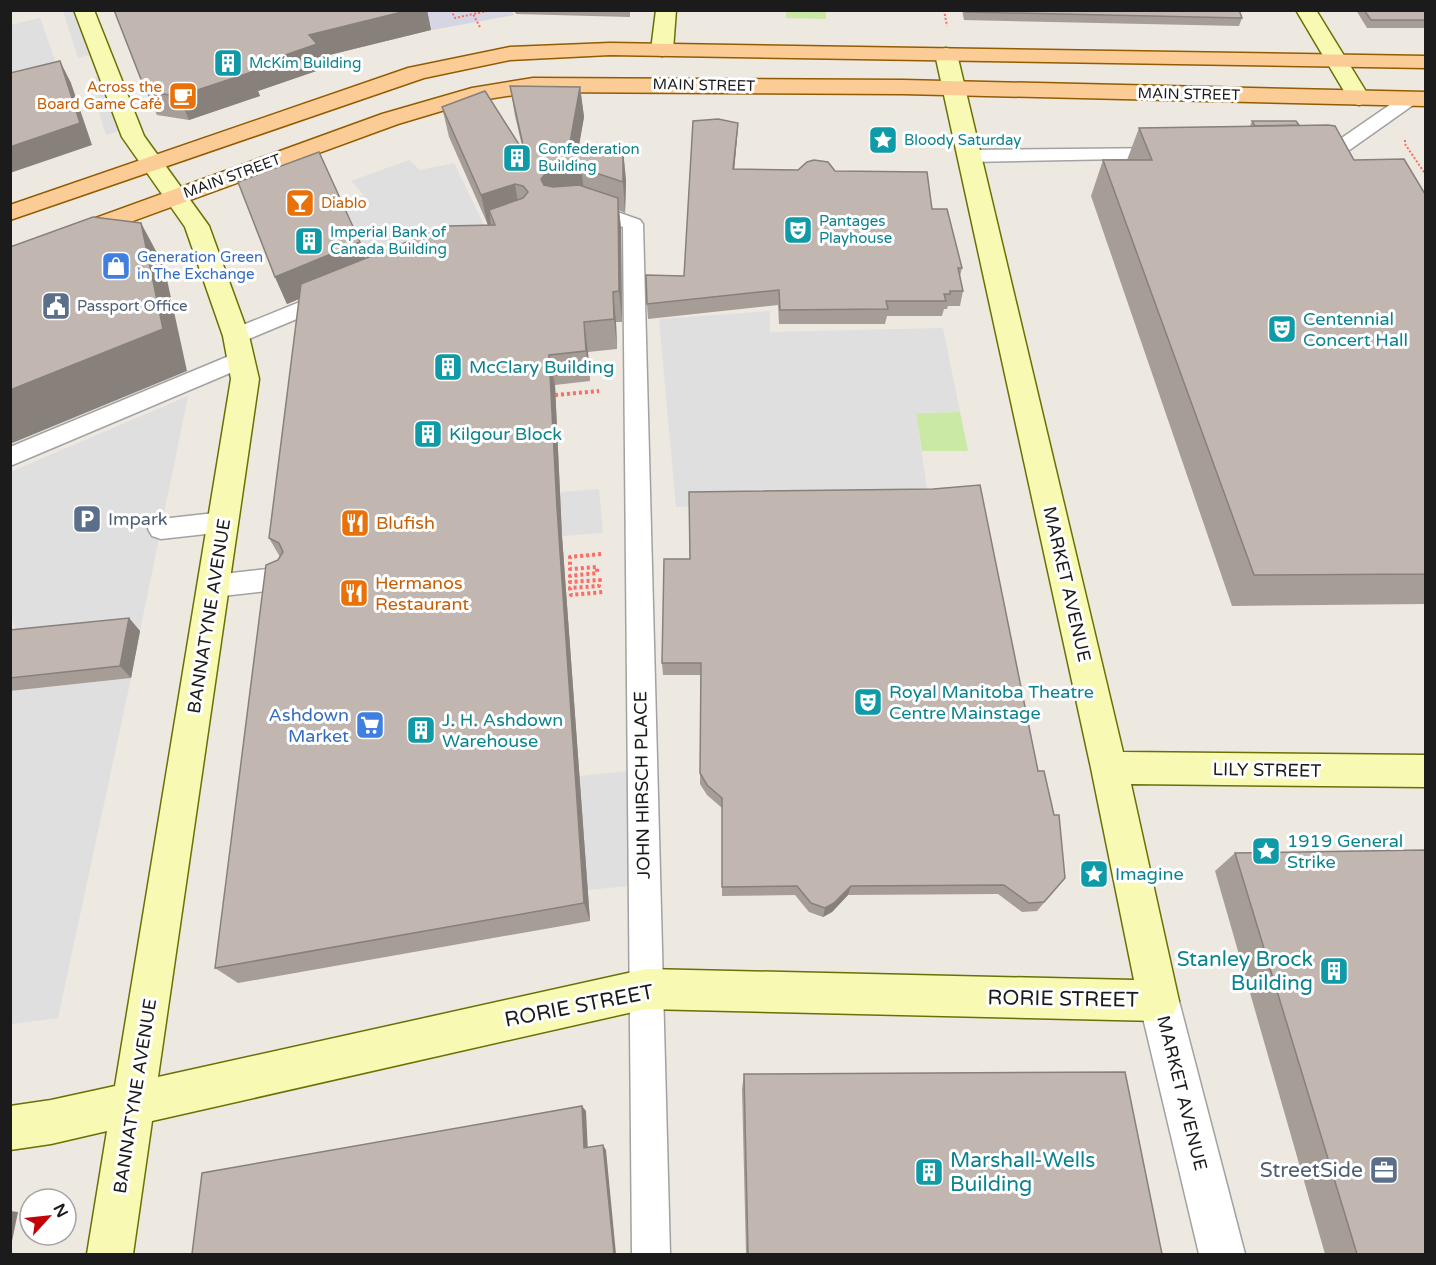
<svg xmlns="http://www.w3.org/2000/svg" width="1436" height="1265" viewBox="0 0 1436 1265" font-family="'Varela Round',sans-serif">
<style>
.grass{fill:#c9e9a5}
.parking{fill:#dfdfdf}
.plaza{fill:#d5d5e3}
.lines{fill:none;stroke-linecap:round;stroke-linejoin:round}
.lane-casing{stroke:#a2a2a2;stroke-width:3}
.street-casing{stroke:#a2a2a2;stroke-width:3}
.secondary-casing{stroke:#697004;stroke-width:3}
.primary-casing{stroke:#925c00;stroke-width:3}
.path-far1{stroke:#fa6e64;stroke-width:2;stroke-dasharray:2 2;stroke-linecap:butt}
.path{stroke:#fa6e64;stroke-width:4;stroke-dasharray:3 3;stroke-linecap:butt}
.lane{fill:#fff;fill-rule:evenodd}
.street{fill:#fff;fill-rule:evenodd}
.secondary{fill:#f8f9b2;fill-rule:evenodd}
.primary{fill:#fccc96;fill-rule:evenodd}
.wall{fill:#a69d97}
.shaded-wall{fill:#87807b}
.building{fill:#c1b7b0;stroke:#87807b;stroke-width:1.5}
.labels{text-anchor:middle;dominant-baseline:central;stroke-width:6;stroke-linejoin:round;paint-order:stroke}
.far-culture-label{font-size:15px;fill:#0d838f;stroke:#fff;text-anchor:start}
.far-street-label{font-size:15px;fill:#1b1b1b;stroke:#fff}
.far-food-label{font-size:15px;fill:#c56008;stroke:#fff;text-anchor:end}
.far-shop-label{font-size:15px;fill:#366cbe;stroke:#fff;text-anchor:start}
.far-service-label{font-size:15px;fill:#4e5e75;stroke:#fff;text-anchor:start}
.culture-label{font-size:18px;fill:#0d838f;stroke:#fff;text-anchor:start}
.service-label{font-size:18px;fill:#4e5e75;stroke:#fff;text-anchor:start}
.food-label{font-size:18px;fill:#c56008;stroke:#fff;text-anchor:start}
.street-label{font-size:18px;fill:#1b1b1b;stroke:#fff}
.shop-label{font-size:18px;fill:#366cbe;stroke:#fff;text-anchor:end}
.near-culture-label{font-size:21px;fill:#0d838f;stroke:#fff;text-anchor:end}
.near-street-label{font-size:21px;fill:#1b1b1b;stroke:#fff}
.near-service-label{font-size:21px;fill:#4e5e75;stroke:#fff;text-anchor:end}
</style>
<rect width="100%" height="100%" fill="#ede8e0"/>
<!-- grass -->
<g class="grass">
<polygon points="786,11 826,11 826,19 786,18"/>
<polygon points="960,412 968,451 922,451 916,413"/>
</g>
<!-- parking -->
<g class="parking">
<polygon points="63,11 76,11 90,55 78,58"/>
<polygon points="40,18 63,83 11,96 10,25"/>
<polygon points="101,76 119,131 106,135 88,79"/>
<polygon points="409,160 420,170 454,163 488,233 374,278 340,203 364,195 351,181"/>
<polygon points="770,311 770,332 943,328 960,412 916,413 929,503 676,507 659,319"/>
<polygon points="188,396 140,631 21,643 11,617 10,472"/>
<polygon points="599,489 603,533 562,536 560,492"/>
<polygon points="131,678 58,1018 11,1024 11,691"/>
<polygon points="637,770 639,885 587,890 579,776"/>
</g>
<!-- plaza -->
<polygon class="plaza" points="419,11 512,11 514,15 432,30"/>
<g class="lines">
<!-- lane casing -->
<g class="lane-casing">
<g id="lane">
<polygon points="1410,94 1416,95 1419,99 1416,103 1341,156 1306,156 1304,152 1306,148 1330,146 1404,95"/>
<polygon points="1167,148 1174,150 1176,154 1174,158 970,162 963,160 960,156 963,152 970,150"/>
<polygon points="586,201 640,220 643,224 670,1254 632,1254 623,227 579,211 576,207 579,203"/>
<polygon points="332,289 340,291 343,296 340,301 244,341 236,344 228,341 225,336 228,331"/>
<polygon points="241,351 249,353 252,359 249,365 10,466 10,447"/>
<polygon points="224,512 233,515 237,522 233,529 224,532 161,539 152,536 148,529 152,522 161,519"/>
<polygon points="284,567 293,571 297,578 293,585 284,589 214,597 205,594 201,586 205,578 214,575"/>
</g>
</g>
<!-- street casing -->
<g class="street-casing">
<polygon id="street" points="1159,981 1173,987 1179,1001 1245,1254 1199,1254 1139,1001 1145,987"/>
</g>
<!-- secondary casing -->
<g class="secondary-casing">
<g id="secondary">
<polygon points="74,10 94,10 144,136 209,226 249,336 259,379 158,1077 646,969 1134,980 1091,768 935,54 939,50 946,48 953,50 957,54 1123,752 1426,755 1426,787 1131,784 1179,1001 1173,1015 1159,1021 646,1009 152,1121 133,1254 87,1254 107,1131 51,1144 10,1150 10,1106 51,1100 115,1086 231,379 223,336 185,227 122,137"/>
<polygon points="656,10 676,10 673,50 669,54 662,56 655,54 651,50"/>
<polygon points="1296,10 1316,10 1370,98 1367,103 1359,105 1351,103"/>
</g>
</g>
<!-- primary casing -->
<g class="primary-casing">
<g id="primary">
<polygon points="610,43 1426,56 1426,68 610,55 510,60 424,78 10,220 10,205 408,68 510,47"/>
<polygon points="533,78 903,80 1426,92 1426,106 903,94 533,92 475,101 398,124 10,266 10,249 382,114 472,88"/>
</g>
</g>
<!-- path-far1 -->
<g class="path-far1">
<polyline points="451,10 455,18 473,14"/>
<polyline points="944,10 947,26"/>
<polyline points="480,27 473,14 492,10"/>
<polyline points="1405,140 1405,144 1426,175"/>
</g>
<!-- path -->
<g class="path">
<polyline points="555,395 599,391"/>
<polyline points="601,554 570,557 570,569 597,567 597,573 570,576 570,582 600,580 599,586 570,588 571,595 603,592"/>
</g>
<!-- lane -->
<use href="#lane" class="lane"/>
<!-- street -->
<use href="#street" class="street"/>
<!-- secondary -->
<use href="#secondary" class="secondary"/>
<!-- primary -->
<use href="#primary" class="primary"/>
</g>
<!-- wall -->
<g class="wall">
<polygon points="114,10 427,10 431,30 321,57 325,68 258,91 260,96 189,120 157,115 146,92"/>
<polygon points="514,10 630,10 630,17 516,14"/>
<polygon points="962,10 1239,10 1242,18 1239,26 964,20"/>
<polygon points="1356,10 1425,10 1425,28 1367,28"/>
<polygon points="510,86 580,87 584,117 578,149 623,150 626,181 625,213 619,210 621,229 622,322 616,322 617,349 588,352 590,381 555,385 562,536 590,921 238,983 215,968 278,560 280,557 269,538 299,299 287,304 275,277 360,242 365,258 488,225 449,137 442,107 523,150 515,116"/>
<polygon points="1252,121 1299,125 1354,160 1425,194 1425,604 1232,606 1091,196 1103,160 1127,160 1139,128 1250,126"/>
<polygon points="738,123 737,138 734,169 835,171 932,209 962,268 960,276 963,291 960,306 948,306 947,309 944,309 942,316 887,316 885,324 779,324 778,305 648,319 647,304 684,276"/>
<polygon points="664,559 1038,771 1065,878 1037,911 1022,912 998,894 848,895 832,912 823,917 809,912 795,895 722,896 722,808 707,795 700,784 701,675 663,675 662,663"/>
<polygon points="129,618 140,631 131,678 10,691 10,630"/>
<polygon points="1235,853 1425,1254 1325,1254 1215,871"/>
<polygon points="744,1074 1162,1254 746,1254 742,1089"/>
</g>
<!-- shaded-wall -->
<g class="shaded-wall">
<polygon points="410,10 427,10 431,30 321,57 325,68 258,91 260,96 189,120 179,96 248,68 309,35"/>
<polygon points="60,61 71,83 92,145 10,173 10,147"/>
<polygon points="580,87 584,117 575,169 581,168 585,199 551,204 541,179"/>
<polygon points="738,123 737,138 733,184 733,169"/>
<polygon points="623,150 626,181 625,213 623,182"/>
<polygon points="515,184 520,215 489,210 491,224 488,226 481,195"/>
<polygon points="618,198 621,229 622,322 619,291"/>
<polygon points="141,223 164,266 187,371 10,444 10,390"/>
<polygon points="360,242 369,270 287,304 275,277"/>
<polygon points="613,292 616,322 617,349 614,319"/>
<polygon points="584,322 588,352 590,381 586,351"/>
<polygon points="549,355 555,385 562,536 590,921 584,903 557,508"/>
<polygon points="129,618 140,631 131,678 120,666"/>
<polygon points="851,886 848,895 832,912 823,917 825,908"/>
<polygon points="582,1106 586,1111 588,1153 584,1148"/>
<polygon points="603,1145 606,1150 616,1254 614,1254"/>
<polygon points="10,1211 18,1212 10,1251"/>
</g>
<!-- building -->
<g class="building">
<polygon points="114,10 410,10 309,35 317,44 248,68 252,72 179,96 146,92"/>
<polygon points="965,10 1239,10 1242,18 965,12"/>
<polygon points="1364,10 1425,10 1425,20 1371,20"/>
<polygon points="60,61 80,123 10,147 10,73"/>
<polygon points="510,86 580,87 569,148 623,150 623,182 581,168 546,173 541,179 544,185 553,187 579,185 618,198 619,291 613,292 614,319 584,322 586,351 549,355 557,508 584,903 215,968 266,565 278,560 283,552 279,543 269,538 301,284 447,226 495,225 489,210 523,198 528,192 523,186 515,184 481,195 442,107 485,91 525,154"/>
<polygon points="718,119 738,123 733,169 798,170 807,162 814,160 828,162 835,171 927,172 932,209 947,209 962,268 958,268 963,291 950,291 950,294 944,294 946,301 886,301 888,309 780,310 779,290 647,304 646,275 684,276 693,121"/>
<polygon points="1252,121 1296,121 1299,125 1255,126"/>
<polygon points="1328,125 1335,126 1354,160 1404,159 1425,194 1425,574 1254,575 1103,160 1152,160 1139,128"/>
<polygon points="319,152 360,242 275,277 238,182"/>
<polygon points="93,217 141,223 163,329 10,390 10,247"/>
<polygon points="980,485 1038,771 1044,771 1054,815 1059,815 1065,878 1044,902 1029,903 1004,885 851,886 834,903 825,908 811,903 797,886 722,887 722,798 707,785 700,773 701,663 662,663 664,559 690,559 689,492 933,489"/>
<polygon points="129,618 120,666 10,678 10,630"/>
<polygon points="1425,850 1425,1254 1357,1254 1235,853"/>
<polygon points="1125,1072 1162,1254 748,1254 744,1074"/>
<polygon points="582,1106 584,1148 603,1145 614,1254 192,1254 202,1173"/>
</g>
<!-- icons -->
<defs>
<g id="building-square" transform="scale(1.5)"><rect x="-9" y="-9" width="18" height="18" rx="4" fill="#0f9aa8" stroke="#fff"/><path d="M-4-6H4V6H1V3H-1V6H-4ZM-2.5-4.3h1.7v1.8h-1.7ZM.8-4.3h1.7v1.8H.8ZM-2.5-1h1.7V.8h-1.7ZM.8-1h1.7V.8H.8Z" fill="#fff"/></g>
<g id="cafe-square" transform="scale(1.5)"><rect x="-9" y="-9" width="18" height="18" rx="4" fill="#e8710a" stroke="#fff"/><path d="M-5.5-4.5H6V0H3Q3 3.5 0 3.5H-2.5Q-5.5 3.5-5.5 0ZM3-3.2v2h1.7v-2ZM-6 4.5H4V6H-6Z" fill="#fff"/></g>
<g id="sight-square" transform="scale(1.5)"><rect x="-9" y="-9" width="18" height="18" rx="4" fill="#0f9aa8" stroke="#fff"/><path d="M0-6L1.8-2.2L6-1.7L2.9 1.2L3.7 5.4L0 3.3L-3.7 5.4L-2.9 1.2L-6-1.7L-1.8-2.2Z" fill="#fff"/></g>
<g id="bar-square" transform="scale(1.5)"><rect x="-9" y="-9" width="18" height="18" rx="4" fill="#e8710a" stroke="#fff"/><path d="M-6-5H6L.8 .8V4.5H3.5V6h-7V4.5H-.8V.8Z" fill="#fff"/></g>
<g id="theatre-square" transform="scale(1.5)"><rect x="-9" y="-9" width="18" height="18" rx="4" fill="#0f9aa8" stroke="#fff"/><path d="M-5-5.5Q0-4 5-5.5V0Q5 5 0 6Q-5 5-5 0ZM-3.3-2.5H-1v1.5H-3.3ZM1-2.5H3.3v1.5H1ZM-2.8 1Q0 5.5 2.8 1Z" fill="#fff"/></g>
<g id="shop-square" transform="scale(1.5)"><rect x="-9" y="-9" width="18" height="18" rx="4" fill="#3f7fe0" stroke="#fff"/><path d="M-5-2.5h2.3a2.7 3.5 0 0 1 5.4 0H5L5.5 6h-11ZM-1.5-2.5h3a1.5 2.3 0 0 0-3 0Z" fill="#fff"/></g>
<g id="civic-square" transform="scale(1.5)"><rect x="-9" y="-9" width="18" height="18" rx="4" fill="#5c6f8a" stroke="#fff"/><path d="M-.6-6.5H3V-4.5H.6V-3L4-1V1h2V6H-6V1h2V-1L-.6-3ZM-1.2 2.5V6h2.4V2.5Z" fill="#fff"/></g>
<g id="parking-square" transform="scale(1.5)"><rect x="-9" y="-9" width="18" height="18" rx="4" fill="#5c6f8a" stroke="#fff"/><path d="M-3.5-5.5H1a3.5 3.5 0 0 1 0 7H-1V5.5H-3.5ZM-1-3.4V-.6H.8a1.4 1.4 0 0 0 0-2.8Z" fill="#fff"/></g>
<g id="restaurant-square" transform="scale(1.5)"><rect x="-9" y="-9" width="18" height="18" rx="4" fill="#e8710a" stroke="#fff"/><path d="M-5-6h1v4h1v-4h1v4h1v-4h1v5L-1.5 .5V6h-2V.5L-5-1ZM5-6V6H3V1.5H1.5Q1.5-4 5-6Z" fill="#fff"/></g>
<g id="supermarket-square" transform="scale(1.5)"><rect x="-9" y="-9" width="18" height="18" rx="4" fill="#3f7fe0" stroke="#fff"/><path d="M-6-5.5h2.5l.6 2H6L4.5 2H-2.5L-4.4-4H-6ZM-1.5 3.2a1.3 1.3 0 1 0 .1 0ZM3 3.2a1.3 1.3 0 1 0 .1 0Z" fill="#fff"/></g>
<g id="office-square" transform="scale(1.5)"><rect x="-9" y="-9" width="18" height="18" rx="4" fill="#5c6f8a" stroke="#fff"/><path d="M-6-3h4V-5.5h4V-3h4V5H-6ZM-1-4.5V-3h2v-1.5ZM-6 0V1H6V0Z" fill="#fff"/></g>
</defs>
<g fill-rule="evenodd">
<use href="#building-square" x="228" y="63"/>
<use href="#cafe-square" x="183" y="96"/>
<use href="#sight-square" x="883" y="140"/>
<use href="#building-square" x="517" y="158"/>
<use href="#bar-square" x="300" y="203"/>
<use href="#theatre-square" x="798" y="230"/>
<use href="#building-square" x="309" y="241"/>
<use href="#shop-square" x="116" y="266"/>
<use href="#civic-square" x="56" y="306"/>
<use href="#theatre-square" x="1282" y="329"/>
<use href="#building-square" x="448" y="367"/>
<use href="#building-square" x="428" y="434"/>
<use href="#parking-square" x="87" y="519"/>
<use href="#restaurant-square" x="355" y="523"/>
<use href="#restaurant-square" x="354" y="593"/>
<use href="#theatre-square" x="868" y="702"/>
<use href="#supermarket-square" x="370" y="725"/>
<use href="#building-square" x="421" y="730"/>
<use href="#sight-square" x="1266" y="851"/>
<use href="#sight-square" x="1094" y="874"/>
<use href="#building-square" x="1334" y="971"/>
<use href="#office-square" x="1384" y="1170"/>
<use href="#building-square" x="929" y="1172"/>
</g>
<g class="labels">
<!-- far-culture labels -->
<g class="far-culture-label">
<text x="249" y="63">McKim Building</text>
<text x="904" y="140">Bloody Saturday</text>
<text x="538" y="149">Confederation<tspan x="538" dy="17">Building</tspan></text>
<text x="819" y="221">Pantages<tspan x="819" dy="17">Playhouse</tspan></text>
<text x="330" y="232">Imperial Bank of<tspan x="330" dy="17">Canada Building</tspan></text>
</g>
<!-- far-street labels -->
<g class="far-street-label">
<text transform="translate(704 85) rotate(1)">MAIN STREET</text>
<text transform="translate(1189 94) rotate(1)">MAIN STREET</text>
<text transform="translate(232 176) rotate(-20)">MAIN STREET</text>
</g>
<!-- far-food labels -->
<g class="far-food-label">
<text x="162" y="87">Across the<tspan x="162" dy="17">Board Game Café</tspan></text>
<text x="321" y="203" text-anchor="start">Diablo</text>
</g>
<!-- far-shop labels -->
<g class="far-shop-label">
<text x="137" y="257">Generation Green<tspan x="137" dy="17">in The Exchange</tspan></text>
</g>
<!-- far-service labels -->
<g class="far-service-label">
<text x="77" y="306">Passport Office</text>
</g>
<!-- culture labels -->
<g class="culture-label">
<text x="1303" y="319">Centennial<tspan x="1303" dy="21">Concert Hall</tspan></text>
<text x="469" y="367">McClary Building</text>
<text x="449" y="434">Kilgour Block</text>
<text x="889" y="692">Royal Manitoba Theatre<tspan x="889" dy="21">Centre Mainstage</tspan></text>
<text x="442" y="720">J. H. Ashdown<tspan x="442" dy="21">Warehouse</tspan></text>
<text x="1287" y="841">1919 General<tspan x="1287" dy="21">Strike</tspan></text>
<text x="1115" y="874">Imagine</text>
</g>
<!-- service labels -->
<g class="service-label">
<text x="108" y="519">Impark</text>
</g>
<!-- food labels -->
<g class="food-label">
<text x="376" y="523">Blufish</text>
<text x="375" y="583">Hermanos<tspan x="375" dy="21">Restaurant</tspan></text>
</g>
<!-- street labels -->
<g class="street-label">
<text transform="translate(1067 584) rotate(77)">MARKET AVENUE</text>
<text transform="translate(209 616) rotate(-81)">BANNATYNE AVENUE</text>
<text transform="translate(1267 770) rotate(1)">LILY STREET</text>
<text transform="translate(642 785) rotate(-91)">JOHN HIRSCH PLACE</text>
<text transform="translate(1182 1093) rotate(76)">MARKET AVENUE</text>
<text transform="translate(135 1096) rotate(-81)">BANNATYNE AVENUE</text>
</g>
<!-- shop labels -->
<g class="shop-label">
<text x="349" y="715">Ashdown<tspan x="349" dy="21">Market</tspan></text>
</g>
<!-- near-culture labels -->
<g class="near-culture-label">
<text x="1313" y="959">Stanley Brock<tspan x="1313" dy="24">Building</tspan></text>
<text x="950" y="1160" text-anchor="start">Marshall-Wells<tspan x="950" dy="24">Building</tspan></text>
</g>
<!-- near-street labels -->
<g class="near-street-label">
<text transform="translate(1063 999) rotate(1)">RORIE STREET</text>
<text transform="translate(579 1006) rotate(-11)">RORIE STREET</text>
</g>
<!-- near-service labels -->
<g class="near-service-label">
<text x="1363" y="1170">StreetSide</text>
</g>
</g>
<!-- border -->
<rect width="1436" height="1265" fill="none" stroke="#1b1b1b" stroke-width="24"/>
<!-- north arrow -->
<g transform="translate(48 1217) rotate(63)"><circle r="28" fill="#ffffff" stroke="#a4a4a4" stroke-width="1.5"/>
<path d="M0-4.5L10 22L0 15L-10 22Z" fill="#c60007"/>
<text y="-9" font-size="16" font-weight="bold" text-anchor="middle" fill="#1b1b1b">N</text>
</g>
</svg>
